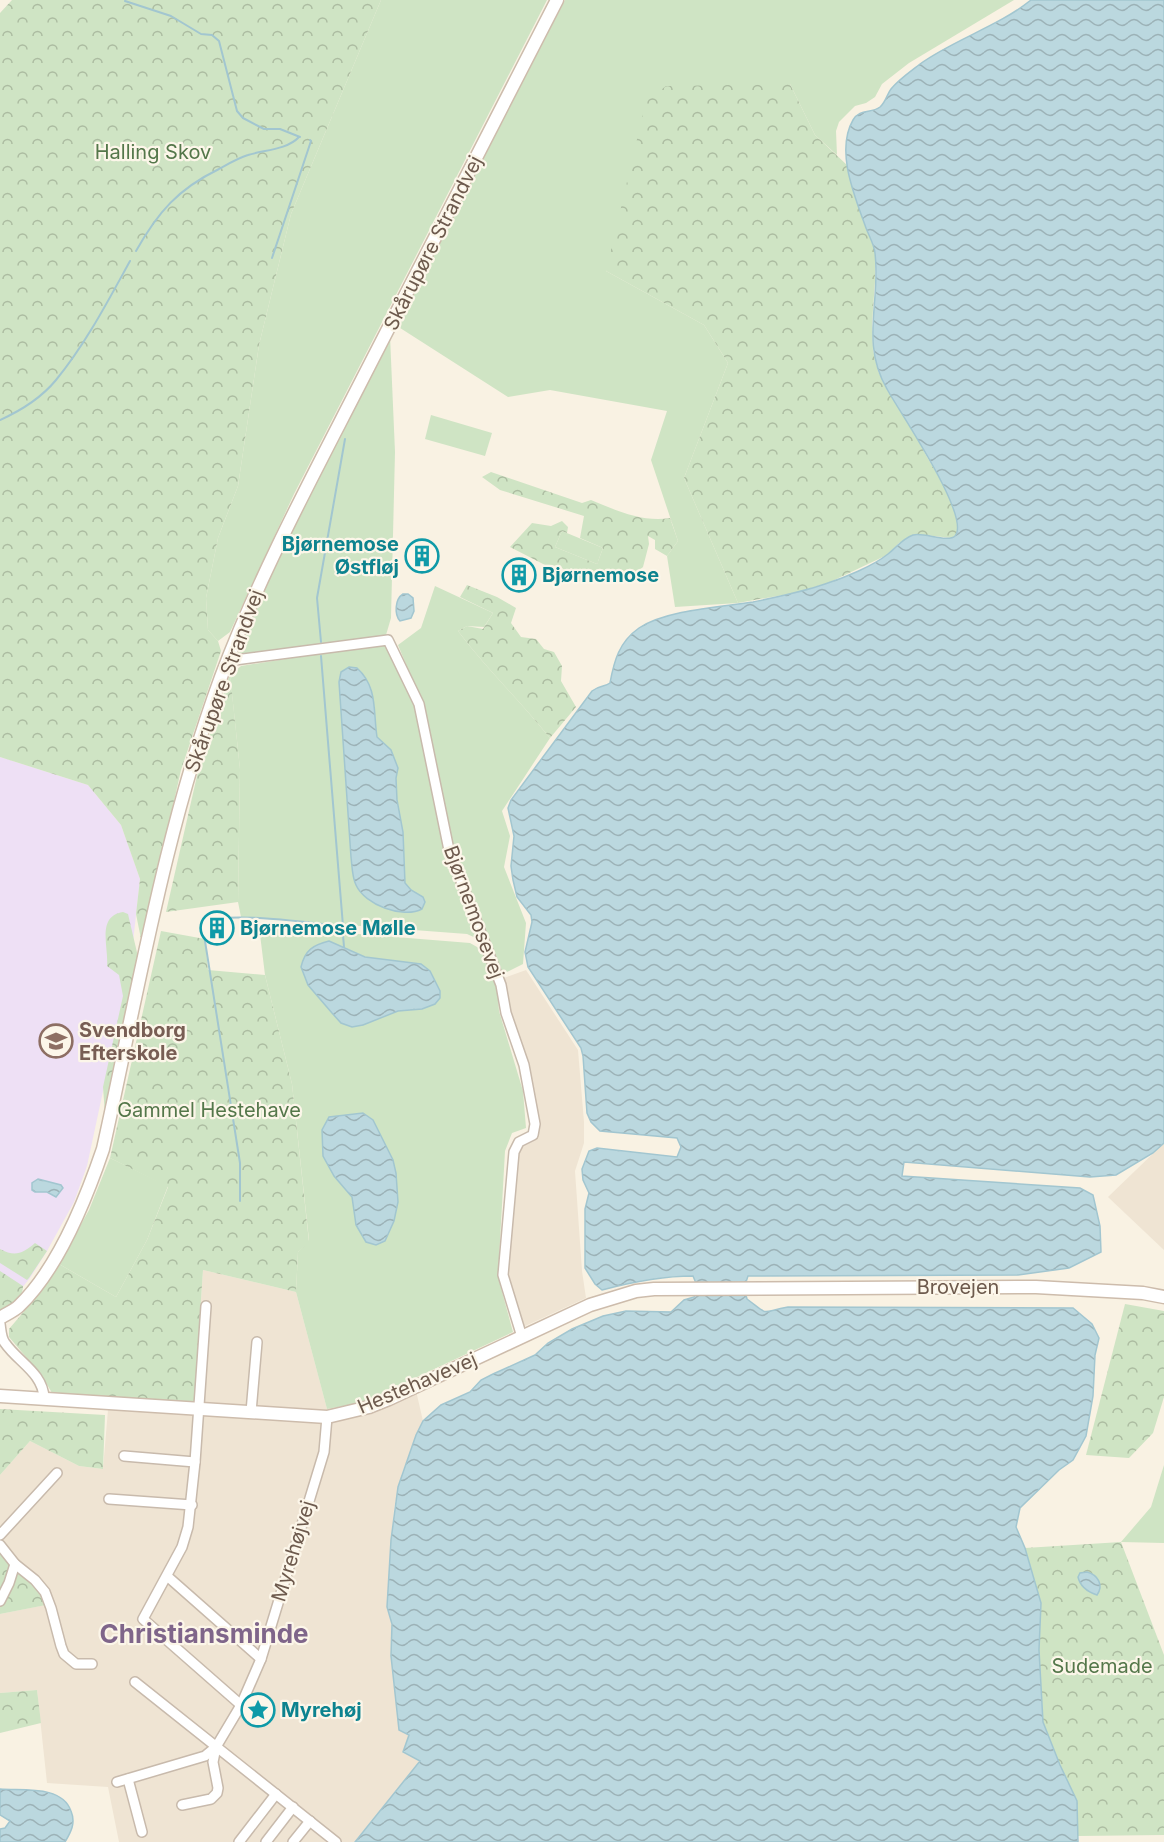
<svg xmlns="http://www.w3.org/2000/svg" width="1164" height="1842" viewBox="0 0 1164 1842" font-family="Inter,sans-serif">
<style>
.residential{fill:#efe4d3}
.education{fill:#eee0f5}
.grass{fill:#cfe4c4}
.forest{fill:url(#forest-crowns)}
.water{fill:url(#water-waves);stroke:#a2c6d0;stroke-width:1.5}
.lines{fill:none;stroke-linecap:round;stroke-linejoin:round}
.stream{stroke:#a2c6d0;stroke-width:2}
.street-casing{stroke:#c8baac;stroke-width:12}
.secondary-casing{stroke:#cdbcac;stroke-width:15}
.street{stroke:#fff;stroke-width:9}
.secondary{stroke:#fff;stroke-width:12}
.labels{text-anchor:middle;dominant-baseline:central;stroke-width:4.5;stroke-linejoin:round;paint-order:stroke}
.park-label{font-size:20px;fill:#54774a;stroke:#fcf6e9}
.street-label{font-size:20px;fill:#6d5a4d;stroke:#fcf6e9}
.culture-label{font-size:20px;font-weight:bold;fill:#0d838f;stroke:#fcf6e9;text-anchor:start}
.education-label{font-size:20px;font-weight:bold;fill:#785e54;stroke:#fcf6e9;text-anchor:start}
.district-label{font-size:26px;font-weight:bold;fill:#7f658a;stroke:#fcf6e9}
</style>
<defs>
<pattern id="forest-crowns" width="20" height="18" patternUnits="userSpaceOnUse" patternTransform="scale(1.5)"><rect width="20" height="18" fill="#cfe4c4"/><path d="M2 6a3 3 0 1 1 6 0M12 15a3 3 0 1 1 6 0" fill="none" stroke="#acbca1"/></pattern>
<pattern id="water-waves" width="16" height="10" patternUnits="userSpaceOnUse" patternTransform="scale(1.5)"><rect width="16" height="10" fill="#bbd8df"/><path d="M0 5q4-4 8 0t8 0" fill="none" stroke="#9cb2b7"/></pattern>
</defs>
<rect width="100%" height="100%" fill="#f9f2e3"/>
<!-- residential -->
<g class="residential">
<polygon points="526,970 578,1050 584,1122 584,1143 575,1171 582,1271 586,1298 523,1327 506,1275 516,1144 534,1134 504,978"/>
<polygon points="1164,1143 1164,1250 1108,1197"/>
<polygon points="203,1270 296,1292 327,1409 364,1402 414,1382 423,1421 402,1473 394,1508 387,1607 392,1624 391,1656 399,1729 409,1735 403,1752 421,1761 355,1842 119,1842 108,1787 47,1783 37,1690 0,1693 0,1614 45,1605 0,1551 0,1475 30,1441 79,1466 103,1469 109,1398 194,1403"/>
</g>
<!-- education -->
<polygon class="education" points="0,757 88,785 121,825 140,879 131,960 87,1166 74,1202 47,1251 30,1278 9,1304 0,1309"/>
<!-- grass -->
<g class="grass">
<polygon points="381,0 547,0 294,494 230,632 218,641 208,630 206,598 218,538 238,486 259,345 291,214"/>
<polygon points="565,0 1014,0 909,63 882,84 875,97 866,103 855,106 839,122 836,131 837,155 815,135 790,84 606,271 704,325 728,363 684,478 738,603 675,607 667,556 678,541 651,460 667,411 550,390 508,397 397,326"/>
<polygon points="390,336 395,452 391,618 386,635 233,656 301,508"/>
<polygon points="431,415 492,433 485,456 425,439"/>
<polygon points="562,531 603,548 597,564 555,547"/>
<path d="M435 586 493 613 484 627 467 626 458 631C486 668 520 701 550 738L502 811 510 836 504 867 526 923 523 964 501 975 452 849 422 703 398 645 421 628Z"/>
<polygon points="386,643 416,705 446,850 478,939 467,934 241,917 238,902 240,769 230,675 241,666"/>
<polygon points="259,926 470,943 484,951 497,987 499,1011 523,1091 526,1128 512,1133 505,1151 498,1277 513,1332 364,1402 327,1409 296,1292 298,1252 309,1240 292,1084 265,975"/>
<polygon points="110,1158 168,1186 147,1240 116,1297 59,1264 89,1210"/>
<polygon points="1164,1465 1164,1543 1121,1542 1151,1507"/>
<polygon points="251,1699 262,1704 265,1713 261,1721 251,1724 241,1718"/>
</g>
<!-- forest -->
<g class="forest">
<polygon points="12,0 381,0 291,214 259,345 238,486 218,538 206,598 208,630 218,641 221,651 181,770 142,944 136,914 140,879 121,825 88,785 0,757 0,13"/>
<polygon points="790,84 815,135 847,165 859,207 875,251 875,281 872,324 873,350 878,371 886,388 911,427 927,457 946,489 955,511 958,528 956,535 952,538 915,534 899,543 887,555 828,583 794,593 738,603 684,478 728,363 704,325 606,271 646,101 666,86"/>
<path d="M491 472 582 503 591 500C615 510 644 523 670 518L678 541 667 556 655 549V540L648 536 649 544 643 567 630 578 611 576 602 570 592 579 577 582 560 566 545 565 510 547 532 523 551 526 562 521 568 527 567 533 562 531 555 547 597 564 603 548 580 538 584 516 500 490 482 477Z"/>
<path d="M467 585 497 597 516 608 511 623 521 637 536 639 544 649 554 652 562 666 561 681 576 707 550 738C520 701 486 668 458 631L467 626 483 629 493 613 460 597Z"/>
<polygon points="230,674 240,769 238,902 166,912 199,767"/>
<path d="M123 912 128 914 139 961 105 1115 103 1087 123 996 119 975 107 966C109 948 96 916 123 912Z"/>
<polygon points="161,931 205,939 208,970 265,975 292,1084 309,1242 298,1252 296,1292 203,1270 194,1403 52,1393 42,1376 9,1337 9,1329 38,1295 59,1264 116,1297 147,1240 168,1187 110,1158"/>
<path d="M35 1243 47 1251 29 1278 27 1280 0 1263V1249C15 1257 22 1254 35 1243Z"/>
<path d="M0 1271 23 1286C23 1299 11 1305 0 1311Z"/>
<polygon points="1125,1304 1164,1311 1164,1397 1153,1433 1129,1458 1086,1455"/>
<polygon points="0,1409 105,1415 103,1469 79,1466 30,1441 0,1475"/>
<polygon points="1121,1542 1164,1655 1164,1835 1078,1836 1077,1801 1060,1765 1043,1722 1039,1650 1041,1603 1025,1548"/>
<polygon points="0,1551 31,1580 46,1605 0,1614"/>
<polygon points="37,1690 41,1723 0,1733 0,1693"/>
</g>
<!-- water -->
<g class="water">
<path d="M1031 0H1164V1143L1153 1153 1116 1175 1090 1177 904 1162 902 1176 1080 1188 1093 1195 1100 1226 1101 1252 1069 1268 1018 1275 748 1276 744 1288 747 1299C771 1317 759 1312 788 1307L1073 1308 1092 1324 1099 1338 1095 1355 1093 1396 1086 1436 1073 1460 1059 1470 1020 1508 1016 1527 1025 1548 1041 1603 1039 1650 1043 1722 1060 1765 1077 1801 1078 1842H355L420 1761 403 1752 409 1735 399 1730 391 1656 392 1624 387 1607 391 1540 398 1487 416 1435 423 1421 441 1405 470 1392 481 1380 493 1374 535 1355 548 1343 572 1329 603 1316 626 1311 671 1312 684 1300 694 1297 698 1288 693 1276C662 1276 632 1282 602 1290L595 1284 585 1268V1209L589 1193 583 1180 582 1169 589 1151 597 1148 677 1157 681 1147 677 1138 600 1131 591 1122 587 1113 583 1056 581 1048 528 967 525 952 532 922 531 915 517 897 513 880 511 866 514 836 508 808 511 800 592 691C600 685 605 687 610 683 614 661 619 642 639 628 666 610 720 607 753 602 777 597 802 592 825 584 844 578 873 566 888 554 897 547 902 539 913 535 924 532 948 543 955 536 972 517 898 410 887 389 860 343 881 301 875 253 874 244 869 236 866 228 855 197 835 151 853 120 860 108 871 114 880 107 886 102 887 94 891 89 898 80 911 71 920 64 953 40 999 26 1031 0Z"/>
<path d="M403 594H408L413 598 414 611 411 618 400 621C394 614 395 599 403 594Z"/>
<path d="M349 667 357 668C378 687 373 711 377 737L391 750 398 768 396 778 397 800 403 832 405 883 411 890 423 897 425 902 422 909C403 919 365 905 356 885 352 877 352 865 351 857L339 682 341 672Z"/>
<path d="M329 941 365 957 421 964 430 971 440 991V998L435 1004 422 1009 398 1011 363 1025 352 1027 341 1023 332 1013 308 985 301 967C305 950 313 945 329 941Z"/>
<polygon points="363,1113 373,1120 393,1160 396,1173 398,1202 394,1221 385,1241 376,1245 366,1242 356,1225 352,1197 334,1176 323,1156 322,1130 329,1117"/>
<polygon points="38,1179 61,1185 63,1188 56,1197 47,1192 35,1192 32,1190 32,1183"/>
<path d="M1087 1572C1098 1575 1104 1585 1097 1595 1088 1592 1080 1586 1078 1577L1080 1573Z"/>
<path d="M0 1789C23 1791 62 1785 71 1811 76 1823 71 1832 65 1842H0V1829L5 1828 10 1821 0 1815Z"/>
</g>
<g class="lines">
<!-- stream -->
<g class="stream">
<polyline points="125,1 171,16 201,34 212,35 219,41 237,111 243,118 264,129 280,129 300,137"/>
<path d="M136 251C158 212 178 189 219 169 228 164 238 158 248 155 263 150 287 150 299 137"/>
<polyline points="272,258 311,141 310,140"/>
<path d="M0 420C20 411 42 397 56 380 85 345 108 301 130 261"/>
<polyline points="321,642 317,598 345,439"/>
<polyline points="343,935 344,947"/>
<path d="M240 1201V1163L202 922C231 911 308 923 343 926L321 656"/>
</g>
<!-- street casing -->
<g class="street-casing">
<g id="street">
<polyline points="227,661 388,640 419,704 449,850 501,985 506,1013 524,1065 535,1124 533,1135 519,1142 514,1152 503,1275 522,1337"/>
<polyline points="206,1306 195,1462 188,1527 182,1547 143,1619 241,1705"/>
<path d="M0 1324C1 1330 1 1338 5 1343 18 1362 43 1373 44 1398"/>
<polyline points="251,1412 257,1342"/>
<polyline points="124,1456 195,1462"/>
<polyline points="109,1499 192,1505"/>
<polyline points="0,1535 57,1473"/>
<polyline points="0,1545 15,1564 35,1580 45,1592 51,1608 61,1646 64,1654 76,1664 92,1664"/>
<polyline points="167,1576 261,1659"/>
<polyline points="0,1601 9,1583 15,1564"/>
<polyline points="135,1682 336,1842"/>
<polyline points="128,1779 142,1832"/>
<polyline points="117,1782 205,1756 216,1747"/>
<polyline points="182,1805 211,1799 217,1793 218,1788 213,1762 216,1747 241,1705 261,1659 324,1452 327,1417"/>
<polyline points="239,1842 276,1794"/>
<polyline points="266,1842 293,1807"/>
<polyline points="293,1842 310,1821"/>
</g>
</g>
<!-- secondary casing -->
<g class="secondary-casing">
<g id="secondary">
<path d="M0 1318C6 1314 14 1311 19 1306 59 1268 86 1199 103 1149 138 991 165 829 221 677 261 571 315 472 366 372 430 248 493 124 557 0"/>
<polyline points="0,1396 327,1417 369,1407 389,1399 590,1305 636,1291 654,1289 1036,1287 1143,1293 1164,1297"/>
</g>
</g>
<!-- street -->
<use href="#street" class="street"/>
<!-- secondary -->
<use href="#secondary" class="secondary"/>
</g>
<!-- icons -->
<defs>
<g id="building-ring" transform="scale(1.725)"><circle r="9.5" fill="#fcf6e9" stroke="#0f9aa8" stroke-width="1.5"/><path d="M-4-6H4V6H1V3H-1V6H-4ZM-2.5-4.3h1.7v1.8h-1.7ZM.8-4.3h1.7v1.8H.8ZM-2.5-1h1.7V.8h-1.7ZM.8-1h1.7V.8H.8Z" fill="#0f9aa8"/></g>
<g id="school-ring" transform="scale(1.725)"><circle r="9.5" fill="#fcf6e9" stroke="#8d6e63" stroke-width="1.5"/><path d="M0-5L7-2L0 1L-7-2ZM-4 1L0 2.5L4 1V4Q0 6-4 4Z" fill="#8d6e63"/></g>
<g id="sight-ring" transform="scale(1.725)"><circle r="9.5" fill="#fcf6e9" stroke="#0f9aa8" stroke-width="1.5"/><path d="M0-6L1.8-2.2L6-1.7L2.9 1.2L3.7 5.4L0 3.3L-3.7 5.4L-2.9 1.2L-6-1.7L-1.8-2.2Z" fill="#0f9aa8"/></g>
</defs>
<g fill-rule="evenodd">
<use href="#building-ring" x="422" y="556"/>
<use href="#building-ring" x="519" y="575"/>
<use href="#building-ring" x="217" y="928"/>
<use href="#school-ring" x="56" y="1041"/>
<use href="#sight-ring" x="258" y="1710"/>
</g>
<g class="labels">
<!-- park labels -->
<g class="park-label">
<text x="153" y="152">Halling Skov</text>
<text x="209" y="1110">Gammel Hestehave</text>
<text x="1102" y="1666">Sudemade</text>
</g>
<!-- street labels -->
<g class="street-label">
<text transform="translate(433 243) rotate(-63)">Skårupøre Strandvej</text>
<text transform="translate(224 681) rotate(-70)">Skårupøre Strandvej</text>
<text transform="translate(474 912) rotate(70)">Bjørnemosevej</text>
<text x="958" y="1287">Brovejen</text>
<text transform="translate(417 1383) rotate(-23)">Hestehavevej</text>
<text transform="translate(293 1551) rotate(-73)">Myrehøjvej</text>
</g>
<!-- culture labels -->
<g class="culture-label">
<text x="399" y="544" text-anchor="end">Bjørnemose<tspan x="399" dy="23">Østfløj</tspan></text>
<text x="542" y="575">Bjørnemose</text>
<text x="240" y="928">Bjørnemose Mølle</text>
<text x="281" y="1710">Myrehøj</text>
</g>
<!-- education labels -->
<g class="education-label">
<text x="79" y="1030">Svendborg<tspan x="79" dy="23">Efterskole</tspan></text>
</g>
<!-- district labels -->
<g class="district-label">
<text x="204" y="1633">Christiansminde</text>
</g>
</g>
</svg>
